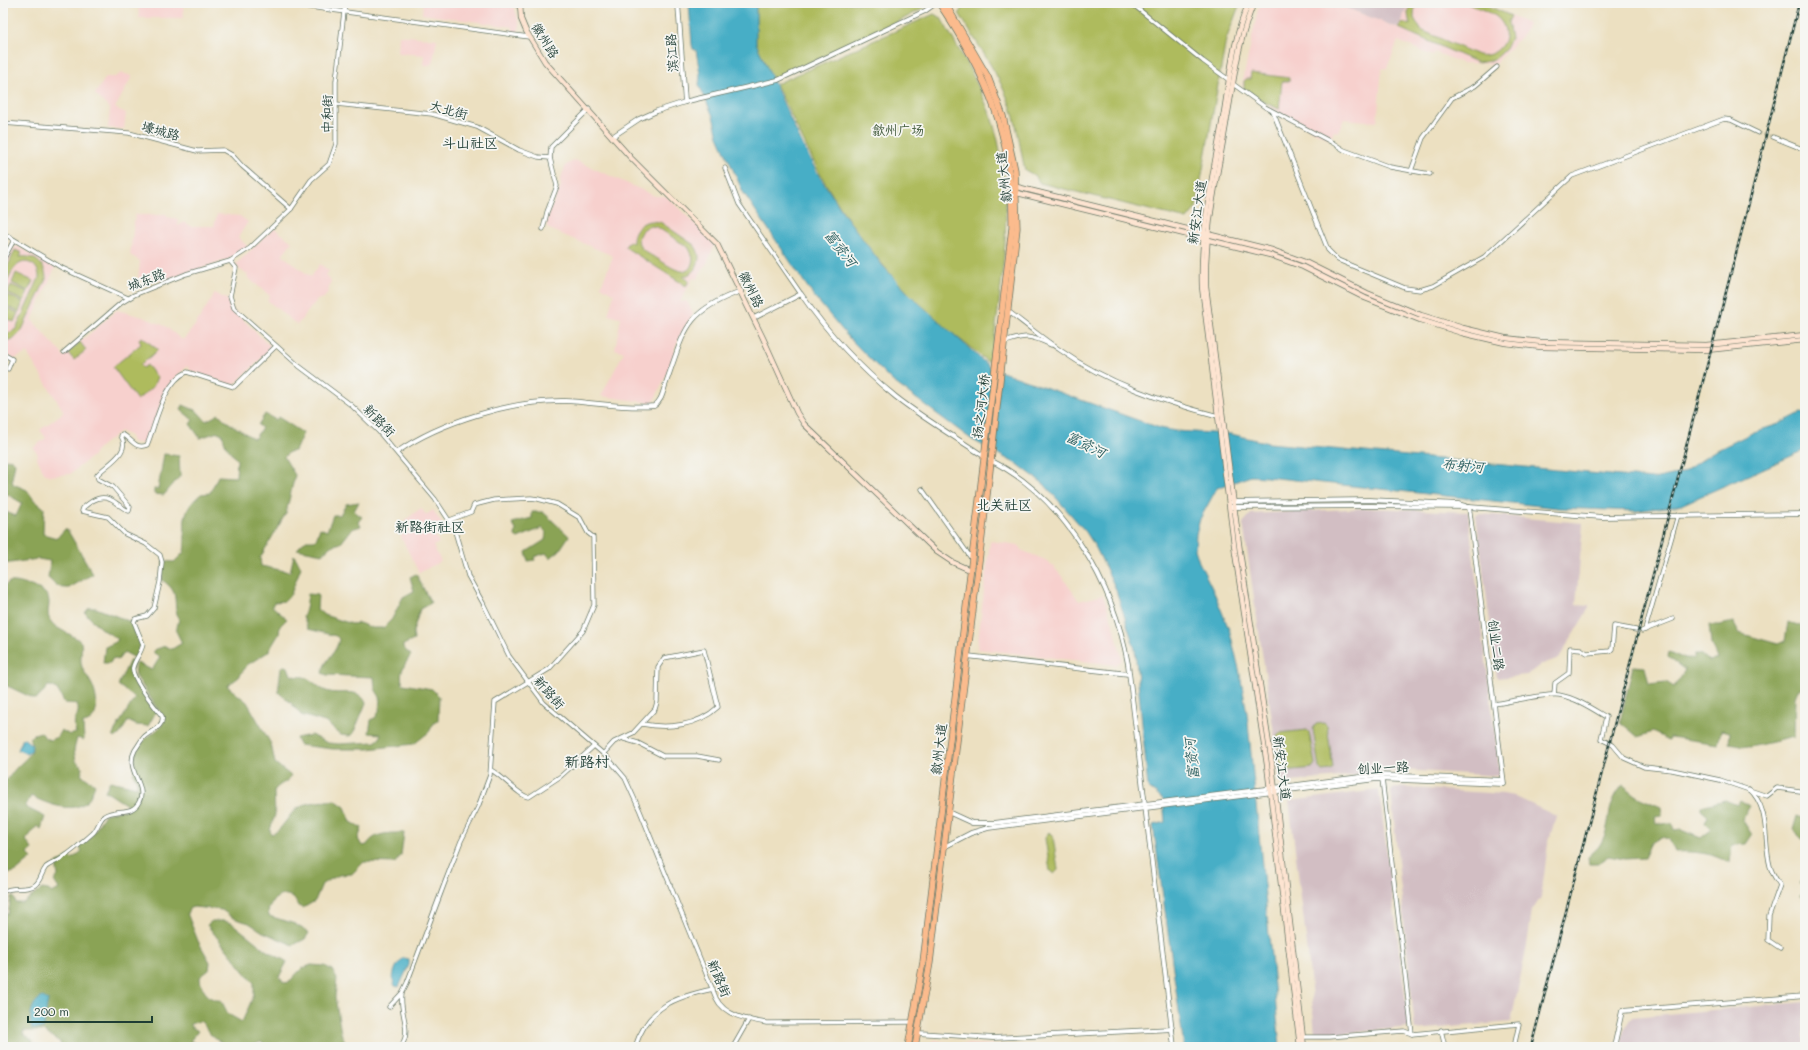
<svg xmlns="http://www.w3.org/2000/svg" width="1808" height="1050" viewBox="0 0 1808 1050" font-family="Mali,'LXGW WenKai TC',sans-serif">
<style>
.built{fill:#f7d0cd}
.industrial{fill:#d2bec3}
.green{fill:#aebb5d;stroke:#667c48;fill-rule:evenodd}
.forest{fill:#8aa354;stroke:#547044}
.water{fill:#47aec6;stroke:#33767d}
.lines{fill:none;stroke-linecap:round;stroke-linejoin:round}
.minor-tunnel{stroke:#c3bfa5;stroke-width:3.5;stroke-dasharray:3.5 2;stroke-linecap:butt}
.minor-casing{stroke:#677665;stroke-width:5}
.tertiary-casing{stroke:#677665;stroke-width:5.5}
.secondary-casing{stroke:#677665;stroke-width:6}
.trunk-casing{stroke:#677665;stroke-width:7}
.minor{stroke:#fff;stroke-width:3.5}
.tertiary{stroke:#fff;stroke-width:4}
.secondary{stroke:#fde4d1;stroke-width:4.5}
.trunk{stroke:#fbbb8d;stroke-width:5.5}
.rail-casing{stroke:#1f3d34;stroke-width:2.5}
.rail{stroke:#f6f6f2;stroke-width:1;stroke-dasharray:3;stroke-linecap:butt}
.labels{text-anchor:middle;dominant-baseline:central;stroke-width:3.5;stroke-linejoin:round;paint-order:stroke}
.street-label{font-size:13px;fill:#1f3d34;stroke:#f6f6f2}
.park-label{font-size:13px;fill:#435c3e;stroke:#f6f6f2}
.neighbourhood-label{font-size:14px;fill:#1f3d34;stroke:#f6f6f2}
.water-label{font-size:14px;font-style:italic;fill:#2b5f60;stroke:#f6f6f2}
.quarter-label{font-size:15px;fill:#1f3d34;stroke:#f6f6f2}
</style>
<rect width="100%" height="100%" fill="#f6f6f2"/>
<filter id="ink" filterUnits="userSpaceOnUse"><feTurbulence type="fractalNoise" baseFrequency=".025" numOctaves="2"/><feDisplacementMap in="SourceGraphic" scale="8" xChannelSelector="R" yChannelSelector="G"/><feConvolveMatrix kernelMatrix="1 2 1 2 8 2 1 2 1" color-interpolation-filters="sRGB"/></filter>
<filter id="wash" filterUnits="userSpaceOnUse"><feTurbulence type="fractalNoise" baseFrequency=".012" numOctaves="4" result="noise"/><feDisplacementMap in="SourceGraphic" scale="16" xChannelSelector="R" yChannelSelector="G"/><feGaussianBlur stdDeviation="0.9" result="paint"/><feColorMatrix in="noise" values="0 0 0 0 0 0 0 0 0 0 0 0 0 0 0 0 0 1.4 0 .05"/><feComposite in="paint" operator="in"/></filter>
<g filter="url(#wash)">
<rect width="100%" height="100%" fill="#ece0c1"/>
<!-- built -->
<g class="built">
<polygon points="138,3 183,3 184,18 139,18"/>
<polygon points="423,3 513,3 520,26 517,34 512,33 513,27 422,14"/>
<polygon points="1263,3 1334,3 1398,28 1409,3 1485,3 1528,23 1524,33 1495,64 1462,63 1435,52 1433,56 1398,41 1387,68 1382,69 1377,122 1344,119 1338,132 1334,131 1330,139 1282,115 1242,85 1258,9"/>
<polygon points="399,35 437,39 433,62 430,65 423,65 424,55 398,53"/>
<polygon points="122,73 132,76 131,81 129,81 128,84 115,108 126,113 124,129 108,128 110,109 95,94 106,77 115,77"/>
<polygon points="575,160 655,196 666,196 715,243 708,261 697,279 693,278 680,302 687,301 693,314 675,347 672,363 653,403 601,396 624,352 615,349 621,317 608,315 614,294 601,286 613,256 547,228 547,217 561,186 560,180 566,165"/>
<polygon points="217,214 240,216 248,222 238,237 248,247 230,259 163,281 138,280 140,261 130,255 135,215 166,215 167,217 178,219 178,226 184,222 191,226 214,226"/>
<polygon points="274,228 292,242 282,255 311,277 320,264 329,271 326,275 331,281 328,292 324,298 317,300 297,325 267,300 270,296 247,277 248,275 239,269 236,264"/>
<polygon points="17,246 55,268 32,320 64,356 117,310 143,317 165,326 181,339 184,339 196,324 215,293 228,300 230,307 272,348 233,386 191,371 187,366 172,382 164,397 146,444 132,442 130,436 120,431 94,452 95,454 70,474 50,476 44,473 37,458 38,454 33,448 46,438 40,430 64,412 27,353 14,359 3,352 3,266 13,249"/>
<polygon points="421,508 426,515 433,510 442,524 439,526 441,530 434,534 439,543 433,546 441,561 419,573 401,537 407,525 404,521"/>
<polygon points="990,541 1019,545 1021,550 1048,561 1061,575 1079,601 1103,595 1115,630 1122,660 1116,665 977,649"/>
<polygon points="935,1040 954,1044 992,1045 1001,1047 927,1047"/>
</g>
<!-- industrial -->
<g class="industrial">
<polygon points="1334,3 1409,3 1398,28"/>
<polygon points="1368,508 1468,512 1500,776 1404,770 1283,783 1281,781 1243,523 1251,514"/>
<polygon points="1480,514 1583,523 1576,605 1589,606 1589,608 1559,658 1540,665 1527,675 1497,678 1476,515"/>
<polygon points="1395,787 1503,794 1514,796 1556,816 1548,844 1541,897 1532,911 1527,945 1511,1022 1415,1030 1391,791"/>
<polygon points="1379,790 1409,1027 1329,1035 1315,1034 1308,954 1289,801"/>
<polygon points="1805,1002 1805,1047 1620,1047 1625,1027 1632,1017"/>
</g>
<!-- green -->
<g class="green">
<polygon points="757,3 927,3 924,8 884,29 777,78 772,79 756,43 756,5"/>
<path d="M965 3H1240L1226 40 1196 208 1187 219 1040 183 1034 175 1025 170C1020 149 1018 128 1011 107 999 74 977 44 959 13Z"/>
<path d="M1410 3H1415L1414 18 1421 30 1478 55C1498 59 1515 36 1499 19 1491 11 1476 8 1466 3H1482L1511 16 1508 22 1511 38 1506 49 1494 60 1478 63 1399 28 1402 22 1410 25 1408 14Z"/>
<path d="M934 14 941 18C963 57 988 97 998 141 1015 212 1000 287 992 358L988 362C963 341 936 322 914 299 877 262 844 217 819 172 804 143 790 113 776 84Z"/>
<polygon points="1251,73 1289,78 1289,81 1282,81 1279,109 1266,103 1244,88 1244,81 1246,79 1250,79"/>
<path d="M650 221 660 222 694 245C704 257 698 272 683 277L689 281 686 286 625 247 629 241 633 243C632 232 639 223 650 221ZM652 226 657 227 689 248 693 258C691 283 669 266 658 259 652 256 644 252 640 246 635 237 642 227 652 226Z"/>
<path d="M15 250 22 253 20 257C35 255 46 264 46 279L21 332 14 339 3 341V334L9 333 16 329 39 278C39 272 37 267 32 264 15 255 8 281 3 291V277Z"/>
<polygon points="16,273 33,281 28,291 12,283"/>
<polygon points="11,285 28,292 24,301 7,293"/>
<polygon points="7,295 23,302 19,312 3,304"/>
<polygon points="3,306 18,313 14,322 3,317"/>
<polygon points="142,337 158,350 140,365 143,368 147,365 157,377 153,387 137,400 113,367 141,344 139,339"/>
<polygon points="80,342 86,350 74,360 68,353"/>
<polygon points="1324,723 1327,726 1333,768 1330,770 1322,771 1319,768 1313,729 1316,724"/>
<polygon points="1307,730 1309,732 1315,764 1312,768 1284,771 1281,769 1277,735 1279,733"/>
<polygon points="1049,833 1053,837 1058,870 1054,874 1050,871 1045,838"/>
</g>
<!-- forest -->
<g class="forest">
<path d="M183 405 197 411 206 421 219 414 226 421 254 439 262 428 258 425 265 414 276 420 278 417 303 433 295 451 289 452 284 457 295 475 286 513 260 558 261 566 290 572 294 555 301 567 291 594 285 601 274 602 272 606 287 619 280 626 279 634 268 652 247 665 239 677 227 686 247 702 271 744 275 763 291 776C287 783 278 784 274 791L275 815 270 830 271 834C281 833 288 814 298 808 308 801 323 802 335 800L345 807 351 822 362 828 358 839 362 846 367 845C374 832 391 833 404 833L401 855 395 863 364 862 352 874 339 875 322 884 315 901 303 908 298 906C296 903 296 900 293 898 282 888 265 904 269 916L295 924 309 933 305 939 293 945 263 932 249 923 233 918 222 910 194 907 190 908 187 913 198 941 210 962 209 970 200 977C200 988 209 1002 221 1000L228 1014 242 1022 254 995V983L207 925 212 921H225L233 924 267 951 286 961 287 962 279 977 284 983 289 982 301 969 311 965 325 966 332 970 337 979 335 997 341 1033 348 1047H272L261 1042C257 1043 254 1045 250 1046 234 1050 220 1044 209 1033 206 1029 205 1024 200 1021L190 1024V1026L198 1031 190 1041 205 1047H118L112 1045 108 1047H61L60 1042 43 1031H23V1034L33 1041 31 1047H3V914H8L11 897 13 896 16 903H23L42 889 48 890 52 893 59 889 54 881 58 876 56 864 69 856 72 859 82 851 79 846 92 835 105 814 127 809 130 807 105 791 110 781 137 787V782L133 773 135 772C131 733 162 737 164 718L136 676 135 666 137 663 152 670 160 657 154 653V650L165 646 172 649 182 643 176 631 179 619C171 602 182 593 162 580L163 561 174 562 184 552C188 526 176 515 201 494L210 493 218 476 236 477 237 460 226 446 222 434 218 432 200 438 190 424 193 420 181 410Z"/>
<polygon points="164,454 179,456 180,476 164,495 154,494 154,489 158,489"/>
<path d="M6 459 12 460 15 463 12 479 13 484 27 490 34 500 44 508 43 534 57 538 65 529 68 531 93 574 69 588C59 589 55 584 48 578L50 561 38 559 3 564V511L16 516 22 503 3 492V461Z"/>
<polygon points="359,502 354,511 362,517 358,522 361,526 352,529 341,543 331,546 322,554 297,549 306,540 316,540 320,528 327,531 333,515 340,515 346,504"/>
<polygon points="532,512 543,512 569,536 559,551 550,558 546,553 534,557 535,560 528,561 526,552 545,540 546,532 542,528 518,538 515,536 516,530 512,523 532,518"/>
<path d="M416 574 431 603 420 609 413 632 414 640 403 645V648L411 655C405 664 398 673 403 684L432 689 439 696 438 720 434 723 429 732 414 744 368 749H333L299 745 296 738 311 735 328 743 339 744 375 742 380 738 381 734 369 733 371 720 376 717 379 711 380 697 375 689 374 677 327 675 322 673C324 660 337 653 339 639L336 636 308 629 303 616 306 609 308 594 318 595 317 609 324 615 352 624 359 623 372 628H383L392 619 403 597 414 591 410 577Z"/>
<path d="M9 582C17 581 23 584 31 586 63 597 40 609 52 623 59 631 73 634 81 642 83 650 79 659 82 667 85 674 90 680 93 687 98 700 100 721 83 723L84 740 77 738 74 750 76 761 83 767 81 775 95 784C93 789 91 797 87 801 73 815 45 803 31 796L25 807 45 817 41 829 37 826 26 840 32 849 28 854 32 858 17 871 8 874 3 872V779L6 780C11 776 13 771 17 767 23 761 28 758 32 750L30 738 34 734 41 732 45 738 50 740 57 737 61 730 70 735 76 733C70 718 82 716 77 704L65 703C59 695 59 686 48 686L39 697 35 699 3 684V587Z"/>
<polygon points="89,608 96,608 131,622 141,644 135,658 124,652 118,660 113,658 110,663 103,663 105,647 116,642 118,639 100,628 85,613"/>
<polygon points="1733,622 1739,633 1778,644 1785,641 1788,622 1805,627 1805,685 1798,690 1795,697 1794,737 1750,747 1729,743 1730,732 1721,730 1718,744 1670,737 1669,740 1652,732 1638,737 1620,722 1633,666 1645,667 1649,684 1666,682 1674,687 1685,670 1668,657 1669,652 1685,659 1694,659 1695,654 1700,654 1709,662 1717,659 1711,644 1709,625 1720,625"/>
<polygon points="130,660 134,662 131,671 133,677 157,710 148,726 136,725 128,721 120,734 115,738 113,736 115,730 135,698 118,685"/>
<path d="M284 666 288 667 291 675C296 678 301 675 306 678 315 681 319 690 330 692 343 695 359 687 366 703L353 734 349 736 341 735 325 722 301 715 291 703 278 692 281 668Z"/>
<path d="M1623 785 1640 798 1661 807 1662 816 1655 817 1656 823H1672L1674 831 1681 830 1701 838 1711 830 1705 823 1708 816 1701 810V806L1725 800 1737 805 1740 800 1750 806 1742 819 1752 835 1746 844 1732 845 1730 863C1715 853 1692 851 1675 852L1669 839 1661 837 1651 843 1644 858 1625 859 1608 856 1599 864H1589L1588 857C1593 852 1598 849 1601 843 1613 822 1604 807 1623 785Z"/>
<polygon points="1797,816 1805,819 1805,839 1802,839 1793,830"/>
<polygon points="1805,878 1805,897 1803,898 1799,895 1805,889 1800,883"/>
</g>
<!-- water -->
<g class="water">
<polygon points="689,3 757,3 756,5 756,43 801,142 818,174 844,214 882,265 910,295 991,368 1160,428 1175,431 1231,434 1269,443 1653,479 1682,473 1711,453 1754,432 1779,424 1801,413 1805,414 1805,450 1681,505 1636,511 1559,508 1267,477 1251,476 1217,488 1200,519 1196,534 1195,549 1199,562 1214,592 1230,632 1239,669 1247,713 1280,1047 1184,1047 1153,825 1165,822 1163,799 1148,788 1135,649 1115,587 1096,548 1086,532 1044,484 1020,466 971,439 891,380 849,338 813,295 743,192 718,136 713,116 699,85 700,74 696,50 693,49 692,45"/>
<polygon points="23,738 32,745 31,751 27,754 18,750"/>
<path d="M404 958 409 959V965L399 987 395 986C390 977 396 963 404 958Z"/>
<path d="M43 997 48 1000 43 1029H32C28 1019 31 1001 43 997Z"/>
</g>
</g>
<g filter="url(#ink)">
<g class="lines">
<!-- minor-tunnel -->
<polyline class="minor-tunnel" points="1758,133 1773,137"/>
<!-- minor casing -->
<g class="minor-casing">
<g id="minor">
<polyline points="280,3 529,37"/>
<polyline points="1131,3 1203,61 1229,80"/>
<polyline points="520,7 527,3"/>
<polyline points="1233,84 1265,107 1333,143 1344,150 1390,167 1430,174"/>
<polyline points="336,104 432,114 477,127 519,150 538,157 550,158"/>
<polyline points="1273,112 1328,250 1338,260 1405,288 1420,290 1433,286 1484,257 1572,176 1724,119 1731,120 1758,133"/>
<polyline points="3,123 129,133 197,151 223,150 232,155 242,166 291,209"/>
<polyline points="1773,137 1805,150"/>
<polyline points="725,168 739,204 801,294"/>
<polyline points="1411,171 1423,138 1452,98 1475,86 1497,67"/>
<polyline points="543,229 547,212 557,186 550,158 551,147 589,109"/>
<polyline points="3,233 62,268 128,298"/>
<polyline points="3,260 14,240"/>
<path d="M230 261 236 268 230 296 234 308 299 366 351 405 378 431 435 499 454 528 468 576 483 603 509 656 544 703 607 757 625 778 640 811 716 998C724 1016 749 1020 767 1023L913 1022"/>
<path d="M1008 311C1025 324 1042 338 1060 350 1107 383 1163 402 1218 416"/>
<path d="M1005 342C1026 335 1030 335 1051 345"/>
<polyline points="64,352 121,303 134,295 186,274 230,261 250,248 291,209 311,180 329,164 336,144 336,81 345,3"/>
<polyline points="3,354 12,359 8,369"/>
<polyline points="922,489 971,558"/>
<polyline points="1645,630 1678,515"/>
<polyline points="1642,631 1673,619"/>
<polyline points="1554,694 1555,683 1569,673 1570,648 1581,649 1587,653 1610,651 1612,649 1614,626 1636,630"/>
<path d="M1494 704C1509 702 1546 693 1559 695 1576 698 1591 708 1606 717L1601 739 1613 745 1624 758 1644 767 1672 770 1720 780 1767 796 1777 788 1800 791"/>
<polyline points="624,739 638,743 663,756 697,756 719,760"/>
<path d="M603 754 614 742 633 733 655 709 657 702 658 667 664 658 704 650 718 707C698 726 668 729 642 724"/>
<path d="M491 770C503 776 520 797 529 797L561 776 594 746"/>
<polyline points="1382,779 1412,1034"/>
<path d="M1749 789C1771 809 1763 840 1770 866 1772 874 1776 879 1780 885L1769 916 1768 940 1780 948"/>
<path d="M3 892C12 885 25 892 35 885 41 881 41 873 46 867 51 863 57 862 62 858 73 851 83 842 93 833 98 828 99 820 104 816 116 808 132 816 139 802 148 785 124 770 135 750 138 746 141 740 144 737 150 731 165 727 162 716 155 707 130 677 133 667 135 659 142 652 143 644L134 622 135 619 147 616 154 608 160 582 162 562 160 555 146 544 125 534 108 517 82 511 83 508C93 499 103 493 116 503 121 506 125 510 129 511L130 507 113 487 98 479 97 475C105 465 132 453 121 436L122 434C131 438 135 450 147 445 156 424 163 382 187 372L234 387 276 346"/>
<path d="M402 994C399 1011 411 1028 403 1043"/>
<polyline points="389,1007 402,993 407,983 445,882 461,841 478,807 490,775 495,702 549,669 583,631 594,605 593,537 588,533 580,518 557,504 538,499 531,498 494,500 474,505 471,512 450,520"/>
<polyline points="1441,1030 1445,1047"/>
<polyline points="1303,1037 1329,1037 1404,1031 1412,1034 1519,1024 1514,1047"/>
<polyline points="111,1047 114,1047"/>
<path d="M635 1047C648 1007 674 997 713 989"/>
<polyline points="733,1047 749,1019"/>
</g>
</g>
<!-- tertiary casing -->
<g class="tertiary-casing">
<g id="tertiary">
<polyline points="678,3 685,102"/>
<polyline points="1513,3 1513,4"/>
<polyline points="612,137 639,119 657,111 688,101 778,80 925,11 936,3"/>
<path d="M754 318 801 294C827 332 860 368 896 397 924 419 955 437 985 457"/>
<path d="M397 452C440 422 512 400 565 401 592 402 628 409 654 406 662 401 663 391 666 383 685 330 684 312 741 291"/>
<path d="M990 460C1065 497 1114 585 1128 664L1174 1047"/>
<polyline points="1232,502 1369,500 1458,504 1465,506"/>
<polyline points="1230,507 1369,506 1469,507 1602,517 1805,514"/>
<polyline points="967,656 1129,674"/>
<polyline points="948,812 972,823 994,823 1376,775 1503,780"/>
<polyline points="944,847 971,833 988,828 1376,779 1504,784 1469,507"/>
<polyline points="918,1033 993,1038 1172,1029"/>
<polyline points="1614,1047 1622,1011 1805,996"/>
</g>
</g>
<!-- secondary casing -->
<g class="secondary-casing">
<g id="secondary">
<polyline points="515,3 520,7"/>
<polyline points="520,3 521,19 526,31 545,62 631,158 717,244 763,338 797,413 804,424 937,552 952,562 970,570"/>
<path d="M1249 3C1233 37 1230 76 1224 112 1214 170 1200 228 1202 287L1235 553 1267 765 1300 1047"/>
<path d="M1254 3C1238 39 1234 80 1227 118 1218 174 1204 230 1206 287L1240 552 1272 764 1304 1047"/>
<polyline points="1013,186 1272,250 1305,262 1367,293 1421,315 1463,328 1505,338 1541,342 1706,345 1805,335"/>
<polyline points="1013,192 1270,255 1303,267 1365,298 1420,320 1462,333 1505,343 1541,347 1707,350 1805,340"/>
</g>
</g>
<!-- trunk casing -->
<g class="trunk-casing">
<g id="trunk">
<path d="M908 1047 923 962 1012 228C1014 137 988 77 939 3"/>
<polyline points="915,1047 930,963 989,479 1017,228 1015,170 1003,116 988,77 945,3"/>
</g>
</g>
<!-- minor -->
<use href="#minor" class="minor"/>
<!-- tertiary -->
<use href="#tertiary" class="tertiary"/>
<!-- secondary -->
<use href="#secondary" class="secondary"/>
<!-- trunk -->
<use href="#trunk" class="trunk"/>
<!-- rail casing -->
<g class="rail-casing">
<polyline id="rail" points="1531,1047 1749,203 1799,3"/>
</g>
<!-- rail -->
<use href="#rail" class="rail"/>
</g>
</g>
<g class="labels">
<!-- street labels -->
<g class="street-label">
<text transform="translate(546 40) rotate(58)">徽州路</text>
<text transform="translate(671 53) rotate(-94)">滨江路</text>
<text transform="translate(449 109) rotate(15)">大北街</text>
<text transform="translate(326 114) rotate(-90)">中和街</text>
<text transform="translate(161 130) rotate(15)">壕城路</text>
<text transform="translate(1003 177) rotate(-96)">歙州大道</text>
<text transform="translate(1196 212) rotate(-82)">新安江大道</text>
<text transform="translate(146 279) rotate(-21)">城东路</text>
<text transform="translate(752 289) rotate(64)">徽州路</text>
<text transform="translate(980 406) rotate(-83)">扬之河大桥</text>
<text transform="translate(380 420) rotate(46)">新路街</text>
<text transform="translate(1497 645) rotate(83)">创业二路</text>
<text transform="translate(550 692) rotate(49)">新路街</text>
<text transform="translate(938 749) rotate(-83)">歙州大道</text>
<text transform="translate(1383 767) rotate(-3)">创业一路</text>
<text transform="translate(1283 768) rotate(83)">新安江大道</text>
<text transform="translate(720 978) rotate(67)">新路街</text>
</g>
<!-- park labels -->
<g class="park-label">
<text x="898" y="129">歙州广场</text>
</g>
<!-- neighbourhood labels -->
<g class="neighbourhood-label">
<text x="470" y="142">斗山社区</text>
<text x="1004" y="504">北关社区</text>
<text x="430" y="526">新路街社区</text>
</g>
<!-- water labels -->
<g class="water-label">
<text transform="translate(841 248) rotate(52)">富资河</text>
<text transform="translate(1086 444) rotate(26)">富资河</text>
<text transform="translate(1463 465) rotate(5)">布射河</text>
<text transform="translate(1191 759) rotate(-96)">富资河</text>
</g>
<!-- quarter labels -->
<g class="quarter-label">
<text x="587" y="761">新路村</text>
</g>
</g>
<!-- margin -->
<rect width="1808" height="1050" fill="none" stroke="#f6f6f2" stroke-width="16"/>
<!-- scale -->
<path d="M28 1016v6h124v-6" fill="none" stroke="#1f3d34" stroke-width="2"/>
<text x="34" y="1016" font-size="12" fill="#1f3d34" stroke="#f6f6f2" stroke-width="3" paint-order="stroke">200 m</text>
</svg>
